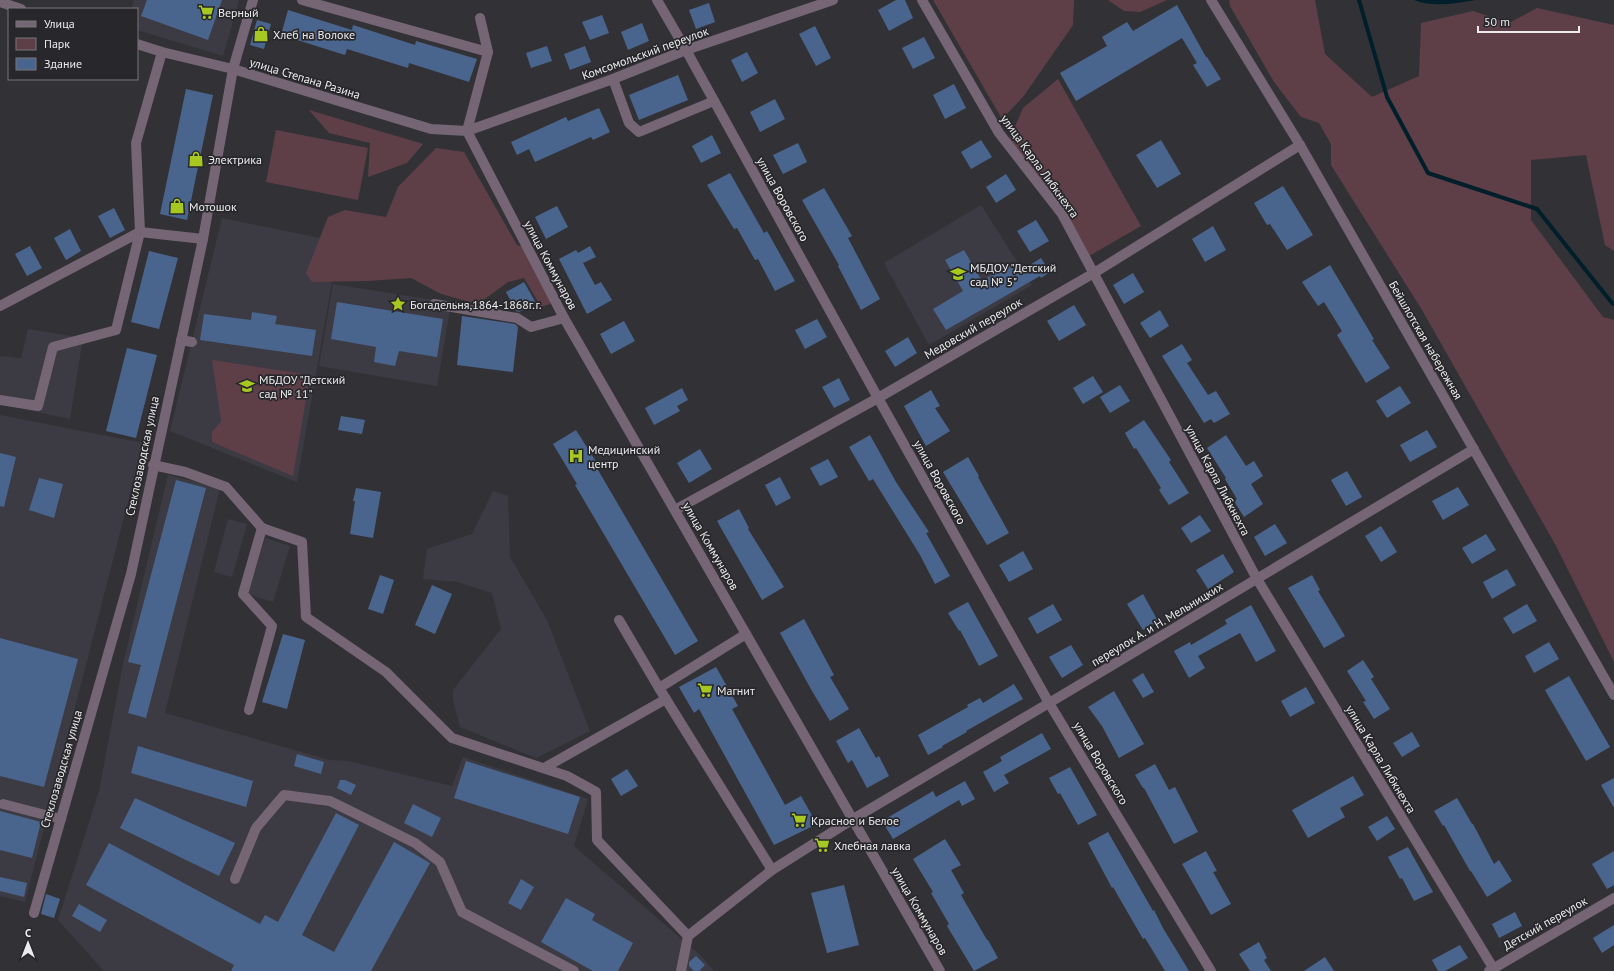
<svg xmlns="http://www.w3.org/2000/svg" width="1614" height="971" viewBox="0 0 1614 971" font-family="'PT Sans',sans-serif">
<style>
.built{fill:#3c3b44}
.green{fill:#5e3f48}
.water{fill:#001f2a}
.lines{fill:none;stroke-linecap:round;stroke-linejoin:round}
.stream{stroke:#001f2a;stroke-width:4}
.building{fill:#4a658d}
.minor{stroke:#756575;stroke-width:10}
.labels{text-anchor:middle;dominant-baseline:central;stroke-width:3.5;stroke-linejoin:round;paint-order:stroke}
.poi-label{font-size:12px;fill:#ebebed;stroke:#28282c;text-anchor:start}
.street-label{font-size:12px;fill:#ebebed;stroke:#28282c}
</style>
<rect width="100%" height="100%" fill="#323236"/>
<!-- built -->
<g class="built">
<polygon points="134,0 239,0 223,56 137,30 137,9 131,9"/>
<polygon points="981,205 1032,285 929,345 884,263"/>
<polygon points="222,218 339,242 297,482 170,431"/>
<polygon points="333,284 451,303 437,386 319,366"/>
<polygon points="28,329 83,338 70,419 0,404 0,356 21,358"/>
<polygon points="0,415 143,443 25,902 0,896"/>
<polygon points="168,475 220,488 165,713 329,760 348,761 452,786 463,757 588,799 574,846 700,955 714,971 104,971 58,920 99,791 123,664"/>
<polygon points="493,491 508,496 510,557 547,620 590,731 536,758 460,727 453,700 453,690 501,629 492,593 457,582 423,579 427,549 472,534"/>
<polygon points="228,519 247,524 232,577 214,572"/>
<polygon points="265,538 290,546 273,602 248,594"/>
</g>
<!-- green -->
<g class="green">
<polygon points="933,0 1074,0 1073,25 1023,97 1002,119"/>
<polygon points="1108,0 1167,0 1140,12 1124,11"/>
<polygon points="1229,0 1315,0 1325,54 1372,97 1419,76 1421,23 1473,11 1509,23 1537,8 1614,25 1614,251 1605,245 1586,155 1531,160 1531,220 1603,317 1614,320 1614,662 1555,544 1422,310 1331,165 1331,144 1319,123 1301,117 1274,82 1230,6"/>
<polygon points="1058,79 1141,226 1082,260 1064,213 1008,143 1023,108"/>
<polygon points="309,110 423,144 407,163 368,177 370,143 329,133"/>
<polygon points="276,130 368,148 358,200 266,182"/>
<polygon points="436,148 464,152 517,245 531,250 554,292 550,304 541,307 524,278 508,282 478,304 441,294 411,278 367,281 312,282 306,273 328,217 345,210 386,217 398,187"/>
<polygon points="212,360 310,375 293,476 212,442 212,432 221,421"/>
</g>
<!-- water -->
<path class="water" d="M1414 0H1476C1456 3 1433 8 1414 0Z"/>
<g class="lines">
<!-- stream -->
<polyline class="stream" points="1359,0 1387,97 1428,173 1537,209 1612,303 1614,304"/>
</g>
<!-- building -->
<g class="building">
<polygon points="147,0 222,0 208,40 141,16"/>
<polygon points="896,0 905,0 913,18 889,31 878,10"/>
<polygon points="709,3 715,22 696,29 689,10"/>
<polygon points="1177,5 1206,57 1207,57 1221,79 1207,87 1193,65 1197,63 1182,38 1076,101 1060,73 1107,46 1102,37 1127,22 1133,31"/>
<polygon points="288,10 352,30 353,25 415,45 416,41 477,59 469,82 409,63 408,68 347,49 345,55 281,35"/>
<polygon points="602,15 609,33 590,40 582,22"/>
<polygon points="257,20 271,24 264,49 250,45"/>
<polygon points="642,23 649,41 628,50 621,32"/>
<polygon points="815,26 831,58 816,66 799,34"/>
<polygon points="924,37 935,58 913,69 902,48"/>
<polygon points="547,46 552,61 531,68 526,53"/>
<polygon points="585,46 591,62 570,70 564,54"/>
<polygon points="747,52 758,73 742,82 731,60"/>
<polygon points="678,75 688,100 639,120 629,95"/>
<polygon points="954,84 966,108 945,119 933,95"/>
<polygon points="186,89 213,95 187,220 160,214"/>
<polygon points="775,99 785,119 760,132 750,112"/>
<polygon points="599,108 610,132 593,140 591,137 535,162 529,149 517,155 511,142 566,117 568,121"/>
<polygon points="712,135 721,153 701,163 692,146"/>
<polygon points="981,140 992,157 971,169 961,152"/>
<polygon points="1161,140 1181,174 1157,188 1136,155"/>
<polygon points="798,143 807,162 783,174 773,155"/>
<polygon points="730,173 764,233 767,231 795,281 775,291 758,259 755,260 737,228 734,229 707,185"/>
<polygon points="1006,174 1016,190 996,203 986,187"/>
<polygon points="1283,186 1313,235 1287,250 1270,224 1267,225 1254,203"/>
<polygon points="824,188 852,236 848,238 880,299 861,310 838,266 839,265 802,200"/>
<polygon points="557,206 568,227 546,239 535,217"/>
<polygon points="114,208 125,230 110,238 98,216"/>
<polygon points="1036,220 1049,241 1030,252 1017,231"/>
<polygon points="1213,226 1226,250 1205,262 1192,239"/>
<polygon points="70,229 81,251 66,260 54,238"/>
<polygon points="30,246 42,268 27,276 15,254"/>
<polygon points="590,246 596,257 583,263 595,285 601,282 612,300 587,314 559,259 576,250 578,253"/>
<polygon points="964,250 982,281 1010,264 1016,274 1041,258 1050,272 1041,278 1040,276 946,330 933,309 963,291 945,260"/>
<polygon points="149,251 178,258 159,329 131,322"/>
<polygon points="1330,265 1374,339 1372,340 1390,368 1366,383 1337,335 1342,331 1324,302 1318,306 1302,282"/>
<polygon points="1133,273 1144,292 1124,304 1113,285"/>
<polygon points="524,282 536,303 519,312 516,311 506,292"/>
<polygon points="337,302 443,319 437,357 399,351 395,366 374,362 376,347 331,339"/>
<polygon points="1074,305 1086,325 1059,341 1047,321"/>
<polygon points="1160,310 1169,326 1150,338 1140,323"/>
<polygon points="252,312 277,316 275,324 316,330 312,356 200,340 204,314 251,320"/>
<polygon points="462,316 515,324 518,327 513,372 457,365"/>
<polygon points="817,319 827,337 805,349 795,330"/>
<polygon points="624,321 635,341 611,354 600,334"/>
<polygon points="908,337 917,353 895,367 885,351"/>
<polygon points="1182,344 1192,360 1187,363 1208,395 1216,391 1230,414 1214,423 1211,419 1204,423 1162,356"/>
<polygon points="127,348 157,355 136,438 106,431"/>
<polygon points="1093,376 1103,392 1083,404 1073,388"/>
<polygon points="839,378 850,400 834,408 822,387"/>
<polygon points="1120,385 1130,401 1110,413 1100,397"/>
<polygon points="1400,386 1411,403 1387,418 1376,401"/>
<polygon points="682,388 688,400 677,406 680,411 654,425 645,408"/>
<polygon points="931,390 940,406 935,408 950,431 926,446 904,406"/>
<polygon points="341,416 365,420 362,434 338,430"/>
<polygon points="1144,420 1171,460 1169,462 1189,493 1169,505 1159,490 1161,488 1136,448 1134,449 1125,433"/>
<polygon points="576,430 600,468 598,470 698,641 675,655 575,485 577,484 553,444"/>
<polygon points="1427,430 1437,447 1410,462 1400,445"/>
<polygon points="870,435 896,482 929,532 926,533 950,576 935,584 920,555 873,479 869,481 849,447"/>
<polygon points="1226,435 1246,466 1254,461 1263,476 1251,484 1263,504 1244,517 1234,501 1237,499 1225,479 1226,478 1207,448"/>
<polygon points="700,449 712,469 689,483 677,463"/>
<polygon points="0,453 16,457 4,507 0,506"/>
<polygon points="968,457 979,476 978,477 1009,533 987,545 943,472"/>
<polygon points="828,459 838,477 820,486 810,468"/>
<polygon points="1347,471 1362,497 1346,506 1331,480"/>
<polygon points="780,477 791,498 776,506 765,485"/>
<polygon points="39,478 63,484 54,518 29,510"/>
<polygon points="176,480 206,488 146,718 128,713 141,665 128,662"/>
<polygon points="1458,487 1469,505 1443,520 1432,501"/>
<polygon points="356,488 381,492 373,538 350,534 355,501 353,501"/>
<polygon points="739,509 749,528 748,529 784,587 762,600 717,521"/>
<polygon points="1200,515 1211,531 1191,543 1181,528"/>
<polygon points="1275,524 1287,543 1265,556 1254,537"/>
<polygon points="1381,526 1397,552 1381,562 1365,536"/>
<polygon points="1486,534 1496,550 1472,564 1462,548"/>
<polygon points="1023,551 1033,569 1009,582 999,565"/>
<polygon points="1223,554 1234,572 1208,589 1196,570"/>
<polygon points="1507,569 1516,585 1492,599 1483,582"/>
<polygon points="380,575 394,580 383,614 368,609"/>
<polygon points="1312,575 1320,590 1318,591 1345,636 1324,648 1288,588"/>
<polygon points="432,585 452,594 435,634 415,625"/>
<polygon points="1143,594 1158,621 1143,630 1127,604"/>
<polygon points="968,602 998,656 979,666 960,630 959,631 948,613"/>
<polygon points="1053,604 1062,620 1037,634 1028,618"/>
<polygon points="1527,604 1537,621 1513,634 1503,618"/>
<polygon points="1251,605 1276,651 1256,662 1240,633 1198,656 1205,668 1189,678 1174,651 1190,642 1191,645 1227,624 1225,620"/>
<polygon points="804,619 834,675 830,677 849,709 830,721 812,691 780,633"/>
<polygon points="283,634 305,640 287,709 262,702"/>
<polygon points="0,638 78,659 44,787 0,776"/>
<polygon points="1549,642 1559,659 1534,673 1525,656"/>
<polygon points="1071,645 1083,665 1062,678 1049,657"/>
<polygon points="1363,660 1374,677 1371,679 1390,709 1374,719 1363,702 1366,701 1347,671"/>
<polygon points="716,667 738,706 732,709 785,805 801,796 817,824 774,845 699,709 694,713 679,687"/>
<polygon points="1143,673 1154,692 1143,698 1132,680"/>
<polygon points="1569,676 1610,747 1586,761 1545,690"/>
<polygon points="1014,684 1023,699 966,731 967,732 942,746 943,747 928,755 918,735 968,707 967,705 980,698 983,703"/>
<polygon points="1306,687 1315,703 1290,717 1281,701"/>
<polygon points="1114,691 1144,744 1119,758 1102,726 1088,707"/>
<polygon points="859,728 876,758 879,756 889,776 867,788 852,760 848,763 836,741"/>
<polygon points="1412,732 1420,746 1402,757 1393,743"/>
<polygon points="1042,733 1051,749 1004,775 1009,783 994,792 983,772 1002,761 1000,757"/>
<polygon points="138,746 253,781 246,807 131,773"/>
<polygon points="297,754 324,762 321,774 294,766"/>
<polygon points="466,761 580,797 568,834 454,798"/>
<polygon points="1155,764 1169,790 1175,787 1198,832 1174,844 1144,788 1143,788 1135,775"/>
<polygon points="1070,767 1097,815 1078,825 1060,793 1058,794 1049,778"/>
<polygon points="627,769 638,786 621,796 611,779"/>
<polygon points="1353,776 1364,795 1340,808 1345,817 1308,838 1292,810"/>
<polygon points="1614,778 1614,808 1601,785"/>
<polygon points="340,780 345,780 356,785 351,795 337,788"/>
<polygon points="965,781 975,799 962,806 959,800 893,839 882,821 933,791 936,797"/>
<polygon points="135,798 235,843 219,876 120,828"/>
<polygon points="1457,798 1472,824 1473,824 1494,864 1499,860 1512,881 1487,897 1471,871 1470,871 1444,825 1443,826 1434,811"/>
<polygon points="413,804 441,818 432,837 404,823"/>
<polygon points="0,811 41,822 32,858 0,850"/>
<polygon points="336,813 359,825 302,935 334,952 394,842 430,863 371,971 231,971 234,965 86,885 109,843 260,924 265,915 278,922"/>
<polygon points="1387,816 1395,829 1377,841 1368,827"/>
<polygon points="1108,832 1153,911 1154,910 1163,928 1189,971 1165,971 1145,938 1143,939 1113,887 1112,888 1088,843"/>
<polygon points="945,839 961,865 951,870 964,893 961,895 987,940 988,940 998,958 974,971 947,926 949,924 931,893 933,892 913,859"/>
<polygon points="1408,847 1433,892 1414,901 1402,878 1400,879 1388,857"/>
<polygon points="1206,851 1217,871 1213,872 1231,904 1211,915 1182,864"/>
<polygon points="1614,851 1614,885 1607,889 1592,864"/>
<polygon points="0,877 27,883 24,897 0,891"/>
<polygon points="521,879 534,887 521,910 508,903"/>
<polygon points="844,885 859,945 827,953 811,893"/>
<polygon points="46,894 60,899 54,918 41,914"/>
<polygon points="566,898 595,914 592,920 633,943 618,971 593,971 541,942"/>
<polygon points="79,904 107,920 100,932 72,916"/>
<polygon points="1515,912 1522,926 1499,938 1492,924"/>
<polygon points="1614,925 1614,945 1602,953 1593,938"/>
<polygon points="1259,942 1267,958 1264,960 1271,971 1250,971 1239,954"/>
<polygon points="1460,945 1468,958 1445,971 1438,971 1432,960"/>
<polygon points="696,956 705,965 699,971 694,971 689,966 689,962"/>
<polygon points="1325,957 1334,971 1304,971"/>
</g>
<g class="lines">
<!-- minor -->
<g class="minor">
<polyline points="302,0 488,52 467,131"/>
<polyline points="657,0 686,50 878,398 1049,703 1211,971"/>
<polyline points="922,0 999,133 1062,214 1257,579 1495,971"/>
<polyline points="1211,0 1300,145 1614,695"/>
<polyline points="0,2 21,9"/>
<polyline points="480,18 488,52"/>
<polyline points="137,44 162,52 233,69 431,129 467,131 613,79 686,50 833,0"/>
<polyline points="613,79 629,123 639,132 714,101"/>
<polyline points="467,131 564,318 940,971"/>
<polyline points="434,304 517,318 531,327 564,318"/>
<polyline points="0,306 140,232 203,239"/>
<polyline points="181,340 192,342"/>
<polyline points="0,400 38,406 53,347 116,330 140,232 136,143 162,52"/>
<polyline points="153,465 185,472 226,487 262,528 243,594 272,626 249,710"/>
<polyline points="675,510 878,398 1094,273 1300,145"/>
<polyline points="262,528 302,542 306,617 386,672 452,738 567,776 596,792 597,840 688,936"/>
<polyline points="619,620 659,688 772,870"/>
<polyline points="659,688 746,634"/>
<polyline points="544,768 666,699"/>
<polyline points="3,804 61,819"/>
<polyline points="235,879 256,828 284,795 330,801 415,843 440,862 462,912 574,971"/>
<polyline points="34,913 131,574 203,239 233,69 253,0"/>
<polyline points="681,971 688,936 772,870 853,819 1049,703 1474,449"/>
<polyline points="1489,971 1614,898"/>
</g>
</g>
<!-- icons -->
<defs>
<g id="supermarket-bare" transform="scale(1.2)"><path d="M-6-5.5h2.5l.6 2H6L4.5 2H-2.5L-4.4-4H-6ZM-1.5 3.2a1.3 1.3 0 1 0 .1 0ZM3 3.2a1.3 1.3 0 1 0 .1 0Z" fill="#a7c820" stroke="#28282c" stroke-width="2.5" paint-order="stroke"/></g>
<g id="shop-bare" transform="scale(1.2)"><path d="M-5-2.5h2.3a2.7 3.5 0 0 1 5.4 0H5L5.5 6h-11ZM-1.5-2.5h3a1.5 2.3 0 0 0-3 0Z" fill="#a7c820" stroke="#28282c" stroke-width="2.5" paint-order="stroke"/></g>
<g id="school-bare" transform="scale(1.2)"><path d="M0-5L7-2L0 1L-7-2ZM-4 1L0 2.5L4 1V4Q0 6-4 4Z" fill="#a7c820" stroke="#28282c" stroke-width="2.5" paint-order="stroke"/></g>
<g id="sight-bare" transform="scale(1.2)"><path d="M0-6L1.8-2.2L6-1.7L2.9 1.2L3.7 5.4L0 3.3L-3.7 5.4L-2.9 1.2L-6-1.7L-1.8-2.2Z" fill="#a7c820" stroke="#28282c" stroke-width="2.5" paint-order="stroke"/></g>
<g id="hospital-bare" transform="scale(1.2)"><path d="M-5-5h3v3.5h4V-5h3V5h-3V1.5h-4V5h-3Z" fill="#a7c820" stroke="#28282c" stroke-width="2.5" paint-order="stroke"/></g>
</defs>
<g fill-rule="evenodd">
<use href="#supermarket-bare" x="206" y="12"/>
<use href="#shop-bare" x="261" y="34"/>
<use href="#shop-bare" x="196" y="159"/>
<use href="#shop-bare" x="177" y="206"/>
<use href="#school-bare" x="958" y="274"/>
<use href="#sight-bare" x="398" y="304"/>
<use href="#school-bare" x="247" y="386"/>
<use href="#hospital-bare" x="576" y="456"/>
<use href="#supermarket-bare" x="705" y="690"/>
<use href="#supermarket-bare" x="799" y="820"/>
<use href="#supermarket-bare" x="822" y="845"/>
</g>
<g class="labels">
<!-- poi labels -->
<g class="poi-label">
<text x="218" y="12">Верный</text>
<text x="273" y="34">Хлеб на Волоке</text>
<text x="208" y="159">Электрика</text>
<text x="189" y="206">Мотошок</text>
<text x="970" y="267">МБДОУ "Детский<tspan x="970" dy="14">сад № 5"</tspan></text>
<text x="410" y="304">Богадельня,1864-1868г.г.</text>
<text x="259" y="379">МБДОУ "Детский<tspan x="259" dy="14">сад № 11"</tspan></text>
<text x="588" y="449">Медицинский<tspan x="588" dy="14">центр</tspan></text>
<text x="717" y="690">Магнит</text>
<text x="811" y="820">Красное и Белое</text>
<text x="834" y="845">Хлебная лавка</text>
</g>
<!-- street labels -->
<g class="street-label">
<text transform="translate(645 53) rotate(-20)">Комсомольский переулок</text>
<text transform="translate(305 78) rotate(17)">улица Степана Разина</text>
<text transform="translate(1040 166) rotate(54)">улица Карла Либкнехта</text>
<text transform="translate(783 199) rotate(61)">улица Воровского</text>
<text transform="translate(551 265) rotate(62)">улица Коммунаров</text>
<text transform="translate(973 328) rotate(-30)">Медовский переулок</text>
<text transform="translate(1426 340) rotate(60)">Бейшлотская набережная</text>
<text transform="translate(142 456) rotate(-78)">Стеклозаводская улица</text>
<text transform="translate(1218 480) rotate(62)">улица Карла Либкнехта</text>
<text transform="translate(940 482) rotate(61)">улица Воровского</text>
<text transform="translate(711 546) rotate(60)">улица Коммунаров</text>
<text transform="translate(1157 624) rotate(-31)">переулок А. и Н. Мельницких</text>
<text transform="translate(1381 759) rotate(59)">улица Карла Либкнехта</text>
<text transform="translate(1101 763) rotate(59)">улица Воровского</text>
<text transform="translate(61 769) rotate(-74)">Стеклозаводская улица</text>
<text transform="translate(920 911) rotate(60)">улица Коммунаров</text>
<text transform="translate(1545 923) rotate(-30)">Детский переулок</text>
</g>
</g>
<!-- legend -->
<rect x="8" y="8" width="130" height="72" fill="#28282c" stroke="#767679"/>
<rect x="16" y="21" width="20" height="6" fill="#756575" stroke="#767679"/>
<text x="44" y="28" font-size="12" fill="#ebebed">Улица</text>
<rect x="16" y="38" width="20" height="12" fill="#5e3f48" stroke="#767679"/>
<text x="44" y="48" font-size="12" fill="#ebebed">Парк</text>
<rect x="16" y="58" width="20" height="12" fill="#4a658d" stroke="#767679"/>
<text x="44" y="68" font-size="12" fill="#ebebed">Здание</text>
<!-- north arrow -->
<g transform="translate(28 943)" stroke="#28282c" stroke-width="3" paint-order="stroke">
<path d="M0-3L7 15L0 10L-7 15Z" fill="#ebebed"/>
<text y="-6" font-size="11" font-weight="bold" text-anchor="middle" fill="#ebebed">С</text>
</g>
<!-- scale -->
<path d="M1478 26v6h101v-6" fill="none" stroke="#ebebed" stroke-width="2"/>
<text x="1484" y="26" font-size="12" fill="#ebebed" stroke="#28282c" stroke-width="3" paint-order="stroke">50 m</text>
</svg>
